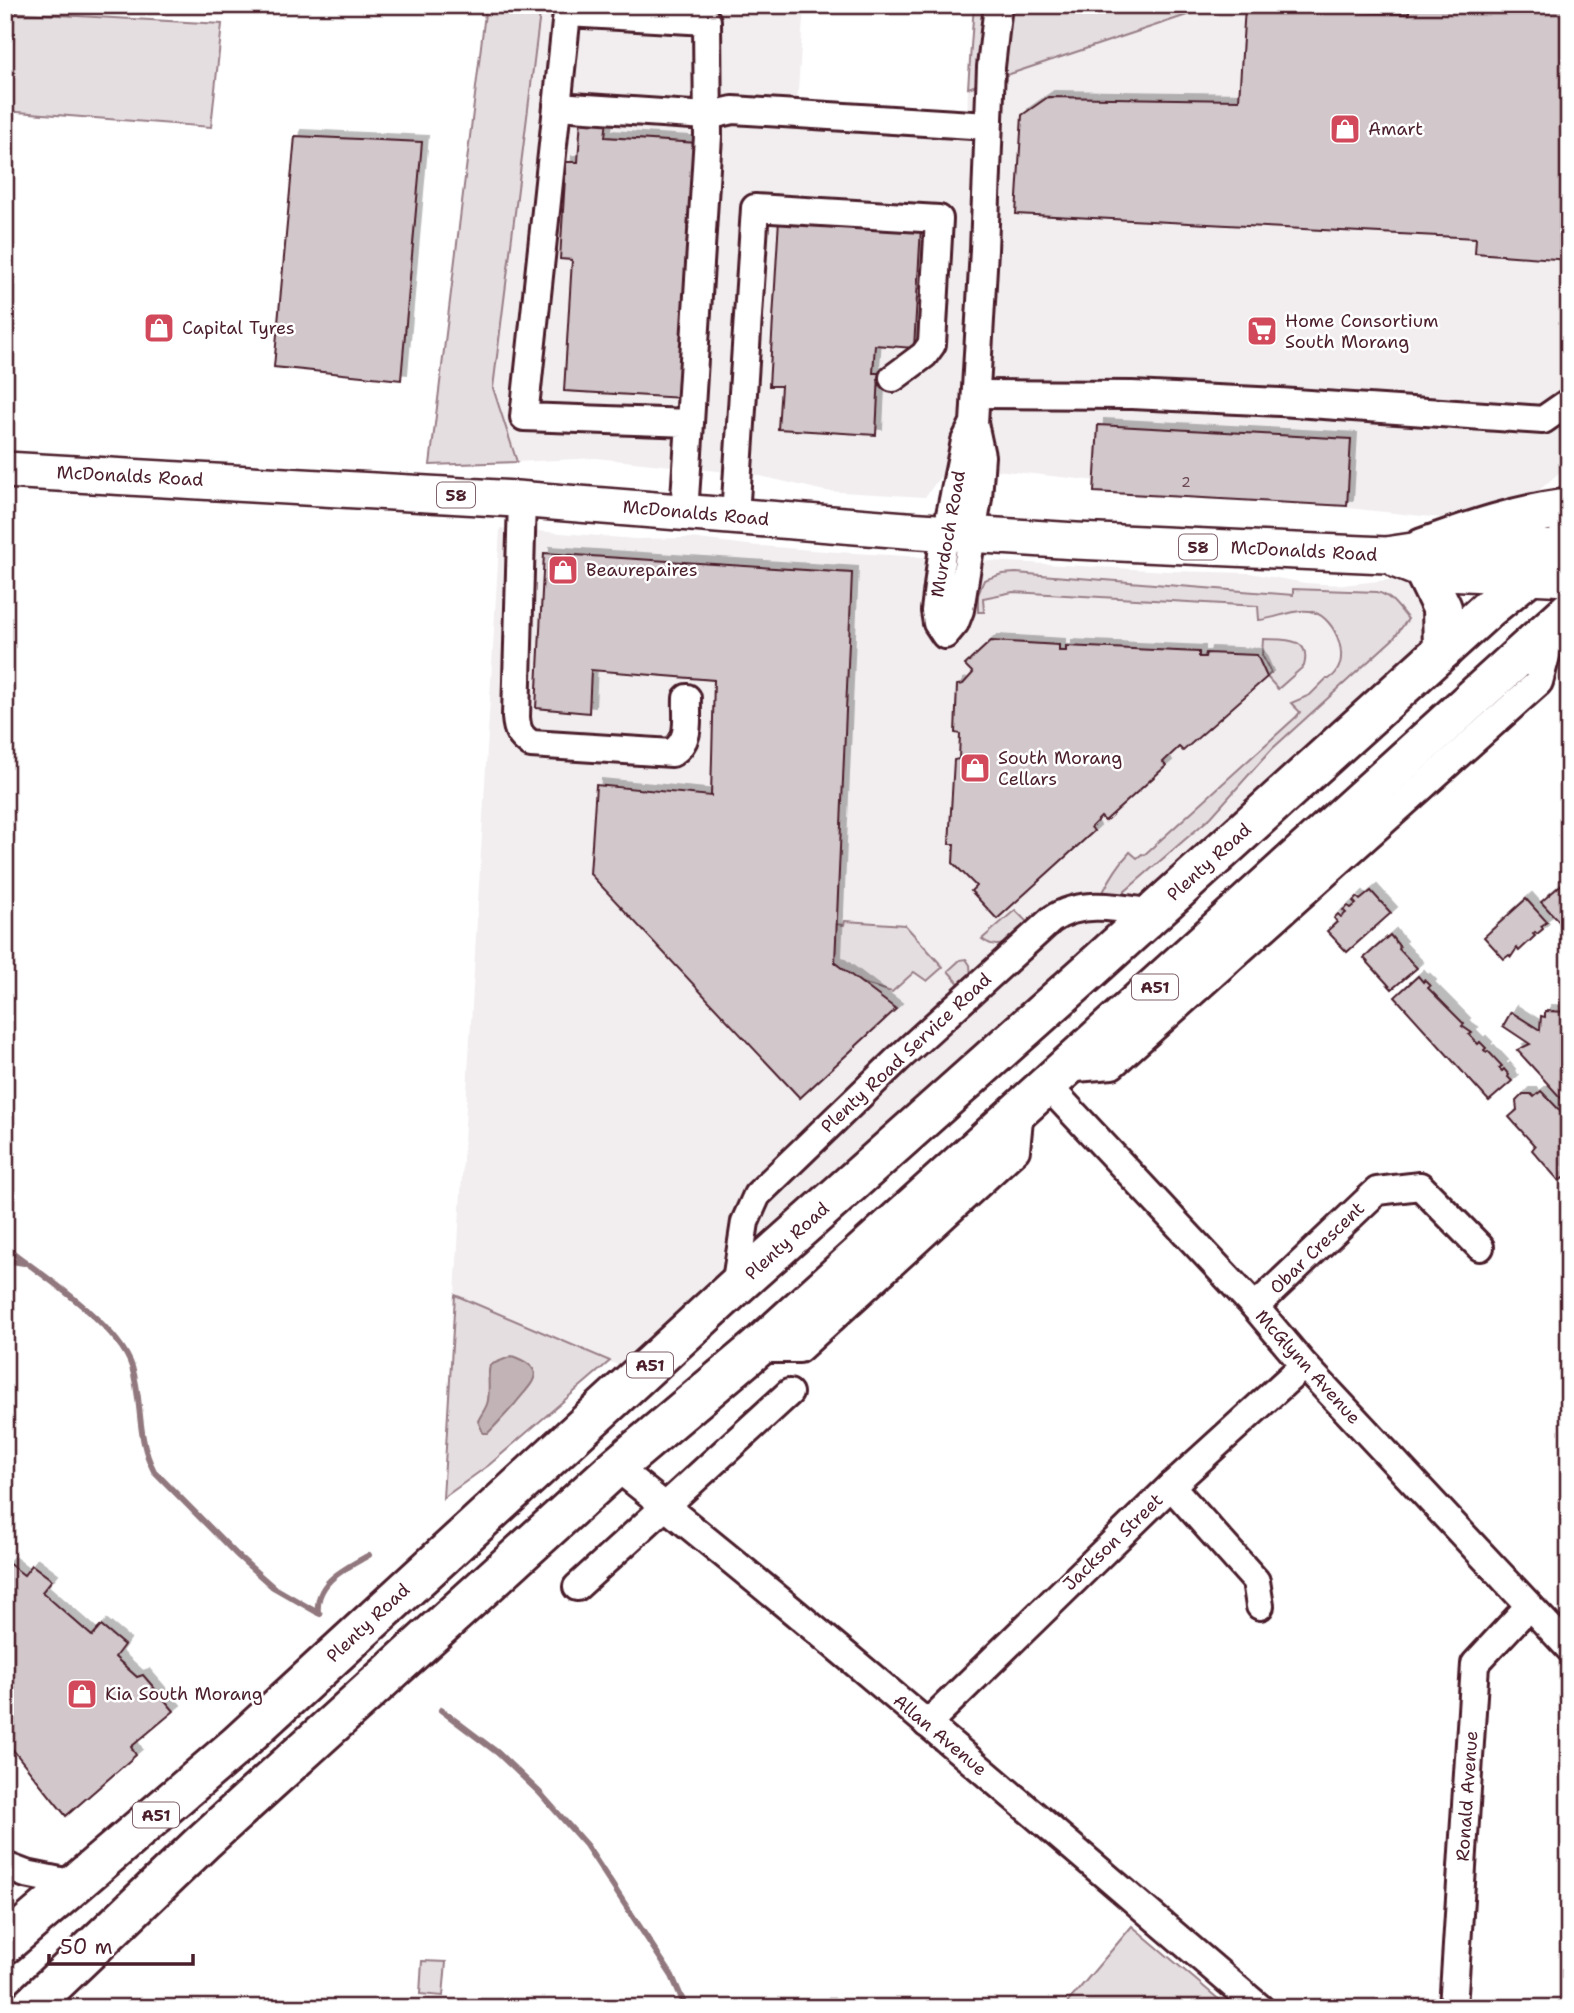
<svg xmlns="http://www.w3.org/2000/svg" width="1574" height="2013" viewBox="0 0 1574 2013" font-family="'Shantell Sans',sans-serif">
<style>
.built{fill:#f2eeef}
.green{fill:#e5dee0;stroke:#987e86;stroke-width:2}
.water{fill:#c1b3b6;stroke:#91787e;stroke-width:2}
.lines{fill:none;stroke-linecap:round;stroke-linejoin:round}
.stream{stroke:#91787e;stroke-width:6}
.building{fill:#d2c7cb;stroke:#4a1f2b;stroke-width:2;filter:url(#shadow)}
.minor-casing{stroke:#4a1f2b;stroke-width:32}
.major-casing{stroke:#4a1f2b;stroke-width:40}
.highway-casing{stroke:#4a1f2b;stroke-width:44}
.minor{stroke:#fff;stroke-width:26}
.major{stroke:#fff;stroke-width:35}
.highway{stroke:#fff;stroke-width:38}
.labels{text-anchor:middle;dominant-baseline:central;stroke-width:5;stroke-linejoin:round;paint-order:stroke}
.number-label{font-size:14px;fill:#6c4953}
.shield{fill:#fff;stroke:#80626b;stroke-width:2}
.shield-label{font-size:16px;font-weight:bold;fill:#4a1f2b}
.poi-label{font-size:18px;fill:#4a1f2b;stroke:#fff;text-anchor:start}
.street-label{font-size:18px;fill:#4a1f2b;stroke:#fff}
</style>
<defs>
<filter id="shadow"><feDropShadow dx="6" dy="-6" stdDeviation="0" flood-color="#0004"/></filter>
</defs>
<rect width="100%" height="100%" fill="#fff"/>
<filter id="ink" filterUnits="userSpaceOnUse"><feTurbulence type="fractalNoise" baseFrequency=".0143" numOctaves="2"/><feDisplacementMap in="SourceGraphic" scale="14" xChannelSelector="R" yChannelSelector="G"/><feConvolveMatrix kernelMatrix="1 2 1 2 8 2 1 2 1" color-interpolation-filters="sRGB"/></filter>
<g filter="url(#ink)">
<!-- built -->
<g class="built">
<polygon points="541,5 804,5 797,105 967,116 968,88 1217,5 1569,5 1569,464 1535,494 1459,520 949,465 925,497 825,491 756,475 596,458 517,462 493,388"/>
<polygon points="500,528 635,539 691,538 748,545 837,552 1167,571 1250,573 1305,583 1343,585 1396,579 1407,582 1417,588 1429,634 1421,647 622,1367 455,1295"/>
</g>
<!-- green -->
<g class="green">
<polygon points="486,5 541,5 493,388 517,462 430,465"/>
<polygon points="974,5 1217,5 968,88"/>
<polygon points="5,12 222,24 211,127 5,111"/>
<path d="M1016 573 1293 595V589L1377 592C1391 595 1400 610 1408 619L1393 639 1272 749 1211 817 1116 899 1102 894C1110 878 1118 865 1130 852L1137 858 1142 854 1144 855 1296 717 1300 712 1291 703 1310 695 1326 679H1329C1354 663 1336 618 1313 612 1298 607 1275 619 1259 620L1258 606 1013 592 983 598 984 612H978V595L984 580 1002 574Z"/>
<path d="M1263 639C1283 640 1312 636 1304 666L1278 689 1267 677 1271 673 1262 655Z"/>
<path d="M1015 910 1026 921 1025 928C1011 940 1000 953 982 939Z"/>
<polygon points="845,921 905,925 943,967 927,981 914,972 892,992 851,980 832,959 834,924 844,925"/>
<polygon points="966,959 970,965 971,977 962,987 948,971 960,960"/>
<polygon points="455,1295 610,1361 489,1465 443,1498"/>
<polygon points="1132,1926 1229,2008 1063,2008"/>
<polygon points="422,1961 446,1962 443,1996 420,1994"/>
</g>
<!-- water -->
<path class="water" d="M512 1356C552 1370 530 1384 515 1404 506 1414 498 1423 488 1433H483L478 1421C481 1414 487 1408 488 1400 490 1388 487 1377 490 1365Z"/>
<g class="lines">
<!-- stream -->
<g class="stream">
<path d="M5 1247C40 1273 119 1325 132 1367 143 1403 136 1437 154 1471L237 1555 273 1587 320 1614"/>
<polyline points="5,1260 24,1263"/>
<path d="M318 1613C315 1581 345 1569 369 1555"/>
<polyline points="441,1710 498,1753 539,1792 586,1845 672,1976 686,2008"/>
</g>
</g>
<!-- building -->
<g class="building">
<polygon points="1409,5 1569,5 1569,260 1475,253 1476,238 1016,214 1022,115 1048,97 1239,100 1245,7 1409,14"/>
<polygon points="581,118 607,120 605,137 698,143 683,398 564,391 572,260 560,259 566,162 578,162"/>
<polygon points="295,136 422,142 401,380 274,367"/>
<polygon points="779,219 921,227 914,348 875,345 873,373 879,373 876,435 778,429 781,386 769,386"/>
<polygon points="1098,425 1351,439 1347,506 1094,492"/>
<polygon points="544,553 852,573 835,963 896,1009 800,1098 590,874 596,785 711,796 714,680 591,670 589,713 536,708"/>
<polygon points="991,641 1059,645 1059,651 1066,651 1066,646 1199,652 1199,657 1205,657 1206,653 1257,655 1267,677 1183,751 1179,747 1163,762 1166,766 1105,821 1101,817 1091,827 1094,831 997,919 971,891 976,886 953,863 954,844 949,844 954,760 959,759 960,734 955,733 957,685 963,684 973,673 965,665"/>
<polygon points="1563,883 1569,889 1569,928 1567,930 1541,902"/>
<polygon points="1371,891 1391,913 1347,952 1327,931 1337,922 1334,918 1338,914 1341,917 1346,913 1343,910 1348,906 1351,908 1356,904 1353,901 1357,897 1360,900"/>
<polygon points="1526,899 1547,922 1541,926 1543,929 1537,934 1535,932 1533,934 1535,936 1519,951 1517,948 1511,957 1509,955 1504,959 1484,937"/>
<polygon points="1390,935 1400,947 1399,949 1417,968 1392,989 1364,958"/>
<polygon points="1418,976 1423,982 1424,980 1430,986 1428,988 1464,1024 1462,1026 1472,1033 1469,1035 1478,1044 1480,1042 1486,1048 1484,1050 1486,1052 1488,1051 1502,1066 1499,1068 1502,1071 1504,1069 1509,1075 1508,1077 1512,1081 1489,1101 1395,997"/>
<polygon points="1545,1011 1569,1012 1569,1107 1517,1050 1530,1044 1503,1026 1511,1012 1540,1030 1541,1016 1545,1017"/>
<polygon points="1541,1091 1569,1120 1569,1184 1563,1178 1559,1181 1532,1150 1535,1146 1509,1117 1517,1110 1516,1101 1523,1094 1531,1094 1534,1097"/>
<polygon points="8,1563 24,1575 32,1565 52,1580 42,1592 92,1636 101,1626 124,1645 115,1657 137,1677 143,1675 174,1711 131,1747 136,1755 66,1816 5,1740 5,1566"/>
</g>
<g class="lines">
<!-- minor casing -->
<g class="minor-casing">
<g id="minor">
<polyline points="557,106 707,116 733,110 988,126"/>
<polyline points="977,394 1132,395 1280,402 1543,420 1569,402"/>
<polyline points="974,423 965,441 942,554 935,611 937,623 945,635 955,623 960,610 978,498 981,456 974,423 984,250 991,67 998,5"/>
<path d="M522 499 516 717C517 731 520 736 531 744L672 753C692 739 686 720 687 698"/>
<polyline points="684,513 690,423 524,417 567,13 707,21 708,136 690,423"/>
<polyline points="735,516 755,208 939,219 932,344 924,355 893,378"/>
<polyline points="1064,1069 1112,1065 1539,682 1554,626"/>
<polyline points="1047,1085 1255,1307 1304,1365 1569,1648"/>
<path d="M735 1287 745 1222 757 1195 899 1058 1051 920C1080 899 1120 908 1153 913"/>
<polyline points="1255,1307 1377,1191 1420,1186 1480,1247"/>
<polyline points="756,1349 799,1349 1016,1150 1020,1109"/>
<path d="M616 1467C836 1642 1047 1826 1260 2008"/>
<polyline points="1171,1486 1256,1581 1260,1606"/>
<polyline points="577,1587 789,1393"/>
<polyline points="927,1724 1171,1486 1304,1365"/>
<polyline points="5,1866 26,1874 75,1884"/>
<polyline points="1453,2008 1475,1664 1529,1606"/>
</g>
</g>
<!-- major casing -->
<g class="major-casing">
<g id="major">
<polyline points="5,470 516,499 906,530 1076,541 1386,555 1446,546 1569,549"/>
<polyline points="1399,561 1424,571 1569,578"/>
</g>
</g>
<!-- highway casing -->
<g class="highway-casing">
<g id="highway">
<path d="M1423 548C1470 531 1519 514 1569 508"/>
<polyline points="1424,571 1442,608 1443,650"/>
<polyline points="5,1944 237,1745 735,1287 1087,973 1489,608 1527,577 1569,539"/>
<polyline points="29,2008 203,1842 616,1467 756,1349 1569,611"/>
</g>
</g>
<!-- minor -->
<use href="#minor" class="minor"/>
<!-- major -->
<use href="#major" class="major"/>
<!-- highway -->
<use href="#highway" class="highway"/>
</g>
</g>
<!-- icons -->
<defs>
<g id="shop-square" transform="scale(1.575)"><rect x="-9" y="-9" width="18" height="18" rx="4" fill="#d1495b" stroke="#fff"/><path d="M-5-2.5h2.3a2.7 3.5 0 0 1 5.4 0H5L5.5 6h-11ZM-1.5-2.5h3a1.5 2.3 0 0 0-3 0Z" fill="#fff"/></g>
<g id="supermarket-square" transform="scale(1.575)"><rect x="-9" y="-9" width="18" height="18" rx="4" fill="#d1495b" stroke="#fff"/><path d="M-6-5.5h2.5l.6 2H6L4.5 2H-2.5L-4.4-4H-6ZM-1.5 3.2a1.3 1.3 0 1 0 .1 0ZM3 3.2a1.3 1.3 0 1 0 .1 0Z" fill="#fff"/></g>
</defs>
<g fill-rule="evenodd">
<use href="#shop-square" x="1345" y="129"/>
<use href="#shop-square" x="159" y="328"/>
<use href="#supermarket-square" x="1262" y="331"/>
<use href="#shop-square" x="563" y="570"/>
<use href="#shop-square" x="975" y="768"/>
<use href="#shop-square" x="82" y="1694"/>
</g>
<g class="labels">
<!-- number labels -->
<g class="number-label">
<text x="1186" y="482">2</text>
</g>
<!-- shield labels -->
<g class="shield">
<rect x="437" y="482.5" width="38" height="25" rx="5"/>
<rect x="1179" y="534.5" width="38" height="25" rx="5"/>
<rect x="1132" y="974.5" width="46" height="25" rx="5"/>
<rect x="627" y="1352.5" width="46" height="25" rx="5"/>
<rect x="133" y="1802.5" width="46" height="25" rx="5"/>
</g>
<g class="shield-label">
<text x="456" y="495">58</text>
<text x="1198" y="547">58</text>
<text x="1155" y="987">A51</text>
<text x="650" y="1365">A51</text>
<text x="156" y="1815">A51</text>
</g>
<!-- poi labels -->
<g class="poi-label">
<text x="1368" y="129">Amart</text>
<text x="1285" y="321">Home Consortium<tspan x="1285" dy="21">South Morang</tspan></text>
<text x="182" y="328">Capital Tyres</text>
<text x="586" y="570">Beaurepaires</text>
<text x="998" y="758">South Morang<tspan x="998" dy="21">Cellars</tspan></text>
<text x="105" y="1694">Kia South Morang</text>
</g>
<!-- street labels -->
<g class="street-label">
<text transform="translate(130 476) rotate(3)">McDonalds Road</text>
<text transform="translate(696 513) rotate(5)">McDonalds Road</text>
<text transform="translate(948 534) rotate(-80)">Murdoch Road</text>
<text transform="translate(1304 551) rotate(3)">McDonalds Road</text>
<text transform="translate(1209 862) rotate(-42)">Plenty Road</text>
<text transform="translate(906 1053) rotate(-43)">Plenty Road Service Road</text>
<text transform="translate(787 1241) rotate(-42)">Plenty Road</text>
<text transform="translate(1317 1248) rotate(-44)">Obar Crescent</text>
<text transform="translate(1308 1367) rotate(48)">McGlynn Avenue</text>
<text transform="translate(1113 1542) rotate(-44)">Jackson Street</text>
<text transform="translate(368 1623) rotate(-43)">Plenty Road</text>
<text transform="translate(940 1735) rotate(40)">Allan Avenue</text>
<text transform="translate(1467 1796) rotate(-86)">Ronald Avenue</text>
</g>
</g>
<!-- margin -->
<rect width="1574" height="2013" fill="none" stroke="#fff" stroke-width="28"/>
<rect x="14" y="14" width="1546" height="1985" fill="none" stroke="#4a1f2b" stroke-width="2.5" filter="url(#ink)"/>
<!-- scale -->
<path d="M49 1954v10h144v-10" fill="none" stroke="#4a1f2b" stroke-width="3.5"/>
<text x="60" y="1954" font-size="21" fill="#4a1f2b" stroke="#ffffff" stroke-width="5" paint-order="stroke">50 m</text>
</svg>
